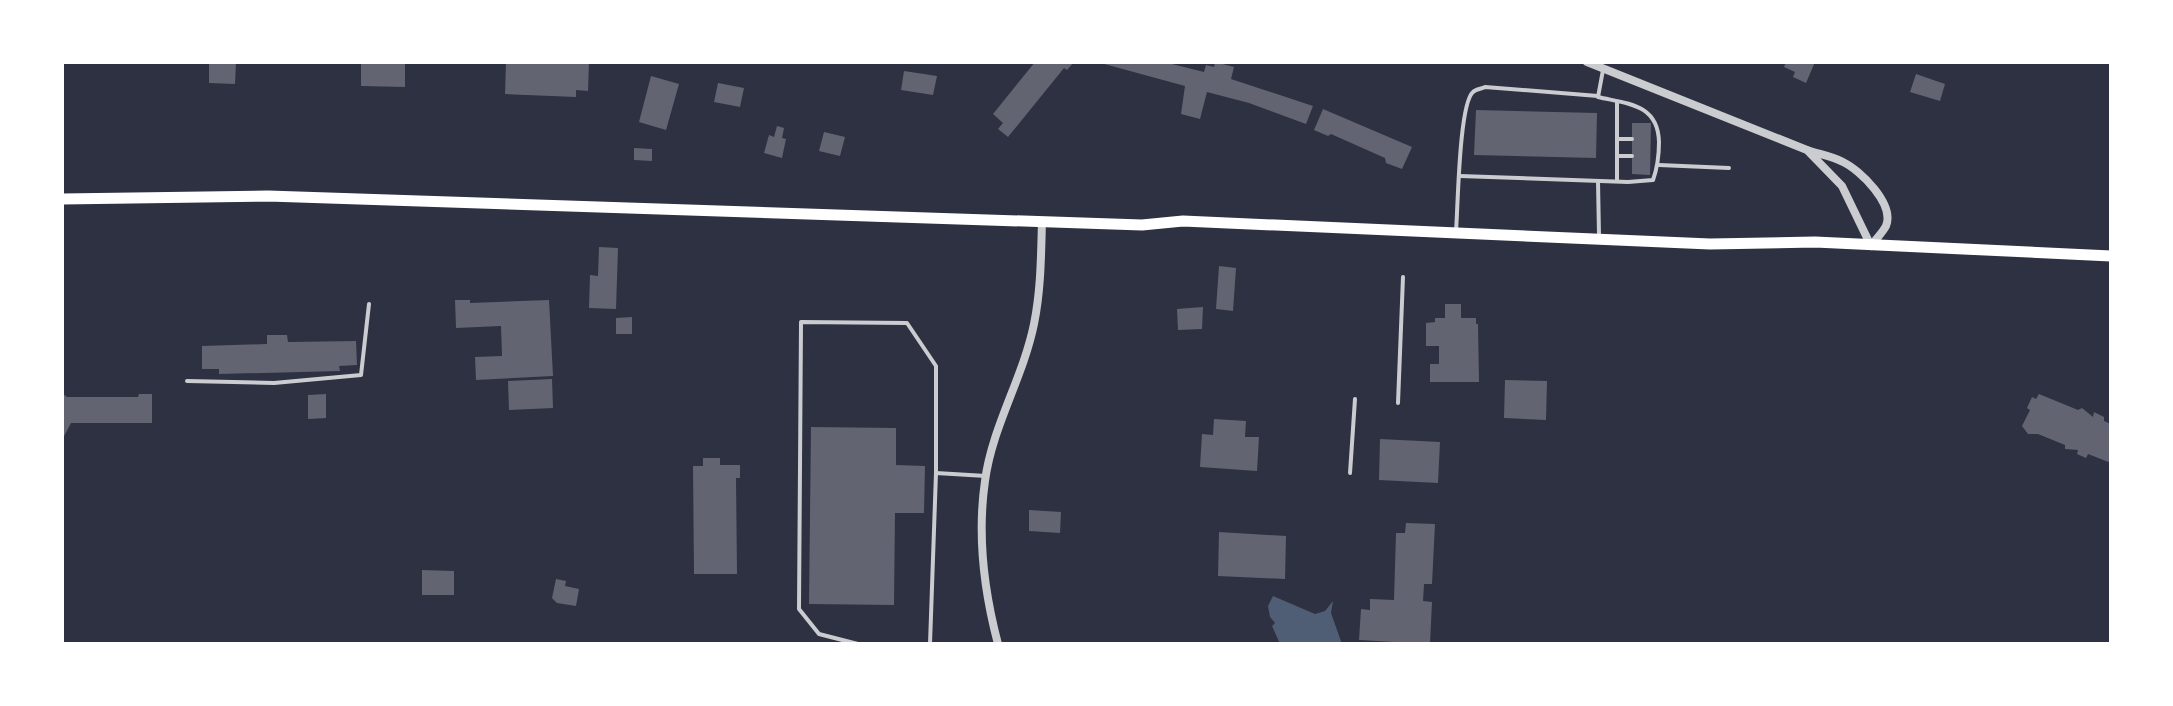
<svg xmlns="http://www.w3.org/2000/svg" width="2173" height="706" viewBox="0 0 2173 706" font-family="Arial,sans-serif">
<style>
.water{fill:#4f5d75}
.building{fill:#626471}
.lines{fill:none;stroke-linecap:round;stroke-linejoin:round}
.service{stroke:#caccd0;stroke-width:4}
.minor{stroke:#caccd0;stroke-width:8}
.secondary{stroke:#fff;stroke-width:11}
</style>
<rect width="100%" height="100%" fill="#2d3142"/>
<!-- water -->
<polygon class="water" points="1273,596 1315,614 1325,611 1333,601 1331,613 1342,644 1280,644 1272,626 1275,623 1270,617 1268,606"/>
<!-- building -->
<g class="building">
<polygon points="209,62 236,62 235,84 209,83"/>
<polygon points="361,62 405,62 405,87 361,86"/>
<polygon points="506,62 589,62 588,91 576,90 576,97 505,94"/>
<polygon points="1035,62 1074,62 1067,70 1064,68 1008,137 998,129 1003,123 993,114"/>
<polygon points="1097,62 1164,62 1204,72 1206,65 1214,67 1215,62 1234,67 1231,79 1313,106 1306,124 1249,103 1207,92 1200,119 1181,114 1185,86"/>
<polygon points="1786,62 1815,62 1806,83 1793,77 1795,72 1784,67"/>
<polygon points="904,71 937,76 933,95 901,90"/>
<polygon points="1916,74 1945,84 1940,101 1910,92"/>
<polygon points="651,76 679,84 666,130 639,122"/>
<polygon points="718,83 744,88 740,107 714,102"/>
<polygon points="1323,109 1412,147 1402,169 1386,163 1385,158 1331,134 1328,136 1314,130"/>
<polygon points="1476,110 1597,113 1596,158 1474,155"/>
<polygon points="1632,123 1651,123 1650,175 1632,174"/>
<polygon points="777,126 784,128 782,138 786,139 782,158 764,153 769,135 774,137"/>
<polygon points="824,132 845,137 840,156 819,151"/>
<polygon points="634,148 652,149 652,161 634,160"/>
<polygon points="599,247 618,248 616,309 589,308 590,275 598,276"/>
<polygon points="1219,266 1236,268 1233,311 1216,309"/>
<polygon points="455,300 470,300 470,303 549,300 553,376 476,380 475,357 502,356 501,326 456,328"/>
<polygon points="1445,304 1461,304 1461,318 1476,318 1476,324 1478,324 1479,382 1430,382 1430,364 1439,364 1439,346 1426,346 1426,323 1435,322 1435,318 1445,318"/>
<polygon points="1203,307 1202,329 1178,330 1177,309"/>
<polygon points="632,317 632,334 616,334 616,318"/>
<polygon points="267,335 287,335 288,342 356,341 357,365 339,366 340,371 219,374 219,369 202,369 202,346 267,344"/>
<polygon points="552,379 553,408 509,410 508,381"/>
<polygon points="1505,380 1547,381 1546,420 1504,418"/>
<polygon points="62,393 67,397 138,397 139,394 152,394 152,423 71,423 62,440"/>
<polygon points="326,394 326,418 308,419 308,395"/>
<polygon points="2039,394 2078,410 2082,408 2093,417 2094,412 2104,417 2104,421 2111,424 2111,463 2088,454 2086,458 2077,454 2078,450 2065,449 2065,445 2038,434 2028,434 2022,426 2030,410 2027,408 2032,397 2036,399"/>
<polygon points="1214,419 1246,421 1245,437 1259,437 1257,471 1200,467 1202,434 1213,435"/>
<polygon points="811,427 896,428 896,465 925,466 924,513 895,513 894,605 809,604"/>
<polygon points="1380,439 1440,442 1438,483 1379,480"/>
<polygon points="703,458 720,458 720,465 740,465 740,478 736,478 737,574 694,574 693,466 703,466"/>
<polygon points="1029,510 1061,512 1060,533 1029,531"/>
<polygon points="1406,523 1435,524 1432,584 1424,584 1423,601 1432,602 1430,644 1359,640 1361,609 1370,610 1370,599 1394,600 1396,533 1405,533"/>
<polygon points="1219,532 1286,536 1285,579 1218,576"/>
<polygon points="422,570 454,571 454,595 422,595"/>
<polygon points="556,579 566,581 565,586 579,589 576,606 557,603 552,598"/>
</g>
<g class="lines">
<!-- service -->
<g class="service">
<polyline points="1617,139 1632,139"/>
<polyline points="1617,156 1632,156"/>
<polyline points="1659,165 1729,168"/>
<path d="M1460 176 1628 182 1653 180C1658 166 1659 156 1659 142 1658 104 1628 104 1598 97L1603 70"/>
<polyline points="1598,181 1599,235"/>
<polyline points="1617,181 1617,102"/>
<path d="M1456 231C1458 207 1459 104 1473 92 1476 89 1481 89 1485 87L1598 96"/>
<polyline points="187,381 274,383 361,375 369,304"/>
<polyline points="1398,403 1403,277"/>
<polyline points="1350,473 1355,399"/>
<polyline points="858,644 819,634 799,609 801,322 907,323 936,366 936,473"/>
<polyline points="930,644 936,473 986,476"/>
</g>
<!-- minor -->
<g class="minor">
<path d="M1587 62 1807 150C1818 154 1832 156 1843 162 1860 170 1895 204 1886 226 1883 232 1875 240 1871 246L1842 186 1807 150"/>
<path d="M998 644C984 591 977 536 985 481 992 427 1023 378 1034 324 1041 290 1041 255 1042 221"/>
</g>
<!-- secondary -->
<polyline class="secondary" points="62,199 268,196 1142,225 1183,221 1710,244 1815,242 2111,256"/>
</g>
<!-- border -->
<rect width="2173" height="706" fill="none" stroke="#ffffff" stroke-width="128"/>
</svg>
